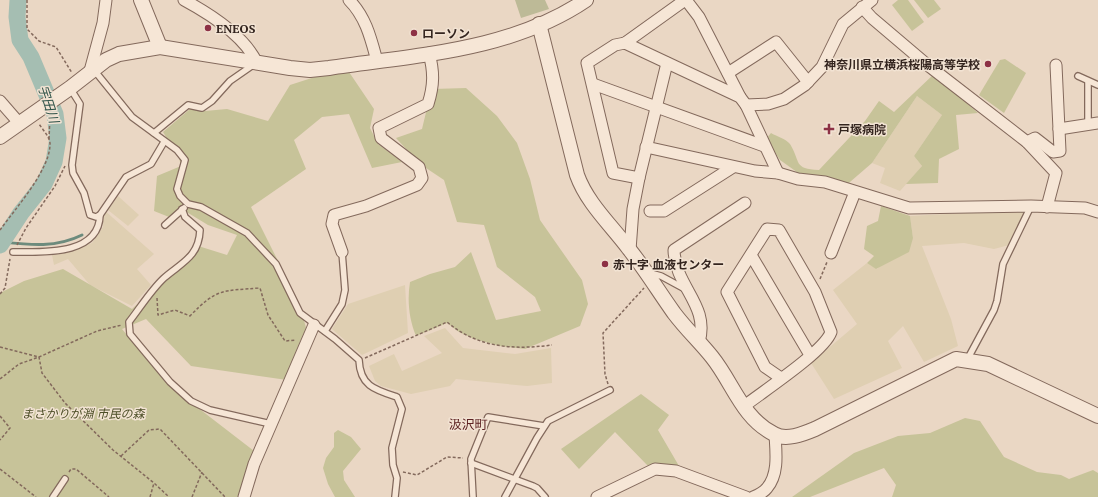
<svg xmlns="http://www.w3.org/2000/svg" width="1098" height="497" viewBox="0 0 1098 497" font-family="'PT Serif','Noto Sans JP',serif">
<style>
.farmland{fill:#dfcfb2}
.green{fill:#c7c399}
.cemetery{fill:#bdba97}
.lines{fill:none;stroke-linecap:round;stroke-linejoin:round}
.stream{stroke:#6d8b7d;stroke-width:3}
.river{stroke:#a5beb2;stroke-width:17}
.service-casing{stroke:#83695c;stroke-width:8}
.minor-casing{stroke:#83695c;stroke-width:13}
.tertiary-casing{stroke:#83695c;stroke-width:16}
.path{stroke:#83695c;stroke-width:1.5;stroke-dasharray:3 2;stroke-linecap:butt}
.service{stroke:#f6e6d6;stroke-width:5.5}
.minor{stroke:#f6e6d6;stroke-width:11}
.tertiary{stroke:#f6e6d6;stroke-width:14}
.poi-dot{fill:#8d3145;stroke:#f2e3d3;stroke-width:1.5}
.labels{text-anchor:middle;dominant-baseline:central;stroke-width:3;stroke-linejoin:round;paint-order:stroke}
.poi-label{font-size:12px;font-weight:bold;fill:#34251f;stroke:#f2e3d3;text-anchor:start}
.park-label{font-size:12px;font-style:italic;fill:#4d4f27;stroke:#f2e3d3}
.water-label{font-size:13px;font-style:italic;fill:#2f5349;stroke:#f2e3d3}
.neighbourhood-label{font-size:13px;fill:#5d2222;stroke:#f2e3d3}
</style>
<rect width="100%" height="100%" fill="#ead7c4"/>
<!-- farmland -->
<g class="farmland">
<polygon points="917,96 942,115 914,156 922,166 900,191 880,183 885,168 872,163"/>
<polygon points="118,196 139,215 128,226 108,210"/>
<polygon points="104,210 154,254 137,269 151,285 132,306 90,285 68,259 54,265 52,255 59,254 92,243 103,227"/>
<polygon points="1025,210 1009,245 994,249 964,243 922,246 951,319 958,346 924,362 903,326 888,341 902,368 834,399 811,363 857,324 833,290 867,263 877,269 913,238 910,216"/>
<polygon points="405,285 408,333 362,355 332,329 348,304"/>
<polygon points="445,328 463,348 515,354 551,348 552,383 527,386 456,379 450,386 411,394 381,386 375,381 369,366 394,354 402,371 442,353 424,336"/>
</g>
<!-- green -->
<g class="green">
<polygon points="898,0 908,0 924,22 912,31 892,5"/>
<polygon points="914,0 934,0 941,9 928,18"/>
<polygon points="1005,59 1026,73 1004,113 979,95 1000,60"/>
<polygon points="349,72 374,109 370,128 378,144 402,162 372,168 349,114 322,117 294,140 306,169 251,207 300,305 306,328 294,356 287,380 191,366 146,319 122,329 171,387 258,454 244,497 0,497 0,293 24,281 63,269 132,309 172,271 195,245 227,255 237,235 208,225 180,208 169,217 154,211 157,176 181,166 179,158 163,132 190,109 205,111 227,109 268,121 290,85 321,75"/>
<path d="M934 74 978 113 956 115 959 149 939 159 938 183 906 184 922 166 914 156 942 115 917 96 872 163 843 188 801 175 780 160 766 139 771 133C776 136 786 139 790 144 801 162 793 169 819 170L865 121 879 101 894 112Z"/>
<path d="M466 88 497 116 517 143 530 179 540 220 582 280 588 304 580 326 525 349 500 346 474 339 459 332 447 323 416 336C409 319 407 300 410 282L430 274 455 267 471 252 496 320 541 311 535 297 497 267 484 225 457 222 444 180 420 164 396 138 422 129 428 104 433 89Z"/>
<polygon points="881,206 910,216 913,238 909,252 876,269 867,263 874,256 864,249 867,226 878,221"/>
<polygon points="641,394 669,415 658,430 679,466 648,466 615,432 579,469 561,449"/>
<polygon points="965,418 980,421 1004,457 1037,472 1061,475 1069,479 1093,470 1098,473 1098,497 892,497 896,485 884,468 810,497 792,497 854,453 898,436 930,433"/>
<polygon points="338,430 351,437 361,449 343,471 344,480 355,497 335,497 328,484 323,468 326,458 334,447 334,433"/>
</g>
<!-- cemetery -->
<polygon class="cemetery" points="515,0 545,0 549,9 521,18"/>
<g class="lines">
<!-- stream -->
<path class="stream" d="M2 242C30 245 56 248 82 235"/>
<!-- river -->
<polyline class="river" points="0,245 21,213 44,184 54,162 58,138 55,114 31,57 20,40 17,17 18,0"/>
<!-- service casing -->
<g class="service-casing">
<g id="service">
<path d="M94 70 132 117 177 150 185 160 177 189 180 196 188 204 201 207 247 233 276 264 300 313 335 339 359 360C360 386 375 390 397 397L402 409 392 448 393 465 397 478 395 497"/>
<polyline points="1078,76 1098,85"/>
<polyline points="1088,82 1088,124"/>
<polyline points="70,88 80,104 72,165 73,173 84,193 90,215 96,217 100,215 126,177 151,164 164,142"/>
<polyline points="154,133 188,105 202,108 212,101 230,81 253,65"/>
<path d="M182 209 185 217 200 230C199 257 181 263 164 278 151 290 140 308 129 322L130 334 170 382 191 401 210 410 271 424"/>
<polyline points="165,225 184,208"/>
<path d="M13 252C42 252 99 256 100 215"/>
<polyline points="650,273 661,276 685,289"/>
<polyline points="325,331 342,304 345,290 342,252"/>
<polyline points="967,360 994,310 997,301 1003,264 1031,206"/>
<polyline points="471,463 533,486 537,488 545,497"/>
<polyline points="53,497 65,479"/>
<polyline points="473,497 471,459 488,417 544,426"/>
<polyline points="505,497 537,438 548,421 610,390"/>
</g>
</g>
<!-- minor casing -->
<g class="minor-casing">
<g id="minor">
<path d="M184 0C210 14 244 35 257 63"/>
<path d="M349 0C366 17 371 39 377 61"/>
<polyline points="686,0 699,17 740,97"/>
<polyline points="862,7 872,18 925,63 1027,142 1056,173 1047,207"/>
<polyline points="625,43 685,0"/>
<polyline points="90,71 103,23 106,0"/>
<polyline points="728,73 776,42 808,82"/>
<polyline points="593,84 764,146"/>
<polyline points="0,101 20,124"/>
<polyline points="746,105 778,173"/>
<polyline points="1059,129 1098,123"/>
<polyline points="1027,142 1035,138 1053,152 1060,151 1056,65"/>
<polyline points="646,147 755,171 778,173 798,179 825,182 909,208 1031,206 1085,208 1098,212"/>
<polyline points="639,178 613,173 587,63 615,45 625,43 740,97 746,105 768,104 784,99 805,85 822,67 843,24 872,0"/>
<polyline points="650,211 664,211 733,167"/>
<polyline points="630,250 633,209 639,178 667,63"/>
<path d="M342 252 332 224 334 215 366 206 417 185 422 178 419 167 381 138 379 128 428 104C434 85 434 72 429 53"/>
<polyline points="831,253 855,192"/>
<polyline points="751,255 810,355"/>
<path d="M699 342C710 305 675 287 674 250L745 203"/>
<path d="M743 407C762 392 824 352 831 332L815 292 779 230 767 229 727 292 765 367 781 378"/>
<polyline points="244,497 254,464 314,325"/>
<polyline points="597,497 655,469 676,471 746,497"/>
<path d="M753 497C758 495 764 492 767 488 779 474 776 452 775 435"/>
</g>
</g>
<!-- tertiary casing -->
<g class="tertiary-casing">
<g id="tertiary">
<polyline points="141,0 160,47"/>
<path d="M539 24 577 175C587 203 611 225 629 249 645 269 659 292 674 313 686 329 700 342 712 357 733 383 742 418 774 434 786 441 803 434 815 429L956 359 988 364 1098 416"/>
<path d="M0 137 70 88 106 60 119 54 160 47 290 68 310 70 329 68C416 55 511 51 586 0"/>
</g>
</g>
<!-- path -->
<g class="path">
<polyline points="27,0 27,29 39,41 56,47 72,73"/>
<polyline points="49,139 50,117"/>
<path d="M0 230C15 209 51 169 50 143 49 136 43 130 39 124"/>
<polyline points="17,245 26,228 55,186 65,166"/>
<polyline points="820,279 827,262"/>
<polyline points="0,294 5,288 10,259"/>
<path d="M157 298 158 315 175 310 190 316C217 288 222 291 260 288L268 315 285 341 296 340"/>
<polyline points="0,347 39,357 97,331 122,325"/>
<path d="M365 358 447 322C478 348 514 350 552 345"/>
<polyline points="0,379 19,364 39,357 42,373 65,403 113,450 154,483 169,497"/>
<polyline points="608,384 605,374 603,333 644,288"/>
<polyline points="0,416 10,428 0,440"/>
<polyline points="121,456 149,430 160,429 225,497"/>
<polyline points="0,469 36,497"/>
<polyline points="69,472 71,469 76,469 109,497"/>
<polyline points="403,472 417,475 447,457 463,458"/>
<polyline points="150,497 154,483"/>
<polyline points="192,497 202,472"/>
</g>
<!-- service -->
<use href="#service" class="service"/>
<!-- minor -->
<use href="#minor" class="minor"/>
<!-- tertiary -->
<use href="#tertiary" class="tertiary"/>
</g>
<!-- markers -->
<g class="poi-dot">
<circle cx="208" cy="28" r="4"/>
<circle cx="414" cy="33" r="4"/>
<circle cx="988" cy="64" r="4"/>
<path d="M827 123h4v4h4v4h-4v4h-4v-4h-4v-4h4z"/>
<circle cx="605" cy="264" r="4"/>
</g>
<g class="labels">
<!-- poi labels -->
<g class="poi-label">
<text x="216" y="28">ENEOS</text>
<text x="422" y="33">ローソン</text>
<text x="980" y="64" text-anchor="end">神奈川県立横浜桜陽高等学校</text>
<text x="838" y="129">戸塚病院</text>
<text x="613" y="264">赤十字 血液センター</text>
</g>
<!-- park labels -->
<g class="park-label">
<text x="83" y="413">まさかりが淵 市民の森</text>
</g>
<!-- water labels -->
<g class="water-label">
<text transform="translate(49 104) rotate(72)">宇田川</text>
</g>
<!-- neighbourhood labels -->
<g class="neighbourhood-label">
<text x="468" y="424">汲沢町</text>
</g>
</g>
</svg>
